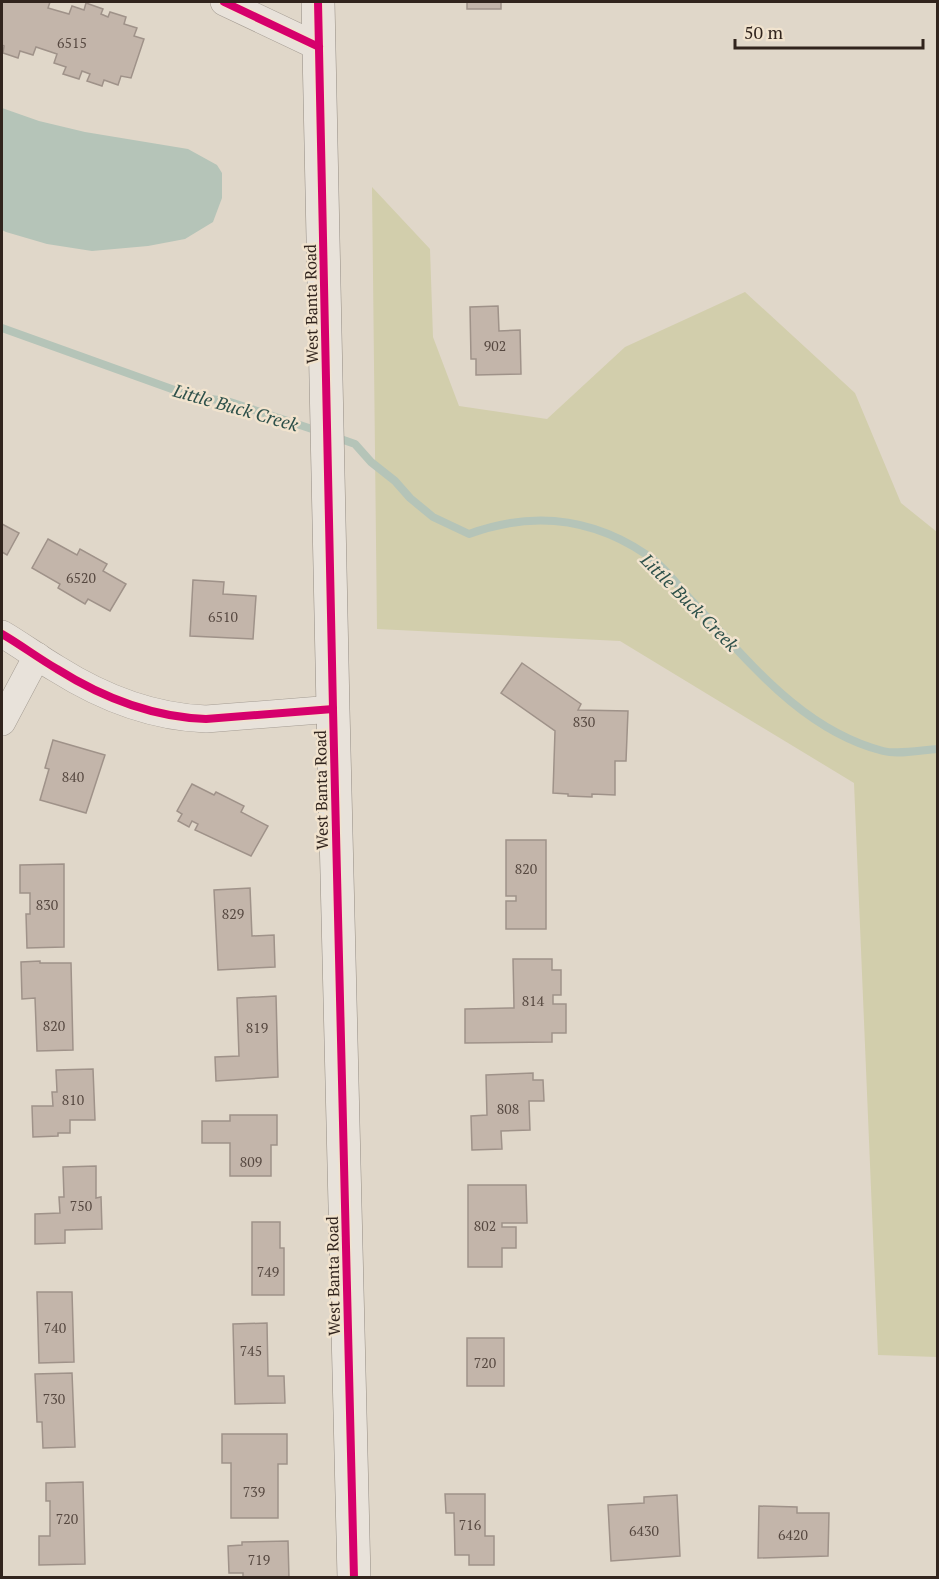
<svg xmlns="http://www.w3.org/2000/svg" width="939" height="1579" viewBox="0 0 939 1579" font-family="'PT Serif',serif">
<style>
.green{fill:#d2ceac}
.water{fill:#b5c4b8}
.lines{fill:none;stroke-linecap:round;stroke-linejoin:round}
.stream{stroke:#b5c4b8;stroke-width:8}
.building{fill:#c3b5aa;stroke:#9f9289;stroke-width:1.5}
.street-casing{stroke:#a49c93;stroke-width:28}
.secondary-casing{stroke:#948c83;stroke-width:34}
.street{stroke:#e8e2da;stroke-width:27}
.secondary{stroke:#e8e2da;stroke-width:33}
.cycleway-casing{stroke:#f1e3ce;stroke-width:11}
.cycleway{stroke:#d6006c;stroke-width:8}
.labels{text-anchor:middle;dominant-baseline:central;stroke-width:5;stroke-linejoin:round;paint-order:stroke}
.number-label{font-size:14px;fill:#564840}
.street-label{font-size:16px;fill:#31241d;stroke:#f1e3ce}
.water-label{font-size:18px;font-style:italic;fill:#2d504a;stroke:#f1e3ce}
</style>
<rect width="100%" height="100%" fill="#e0d7c9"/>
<!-- green -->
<polygon class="green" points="372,187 430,249 433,337 459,406 547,419 625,347 745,292 855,393 901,503 937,532 937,1357 878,1355 854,783 620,641 377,629"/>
<!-- water -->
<polygon class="water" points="2,108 39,121 85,132 188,149 217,165 222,173 222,198 213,222 185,239 148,246 92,251 47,244 6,232 2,230"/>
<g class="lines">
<!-- stream -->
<g class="stream">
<polyline points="2,328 194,397 227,401 318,431"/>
<path d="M335 437 355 444 371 462 395 481 410 498 433 517 469 534C532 511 591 517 647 555 664 566 678 586 692 601 747 659 801 730 883 751 899 755 921 750 938 749"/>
</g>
</g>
<!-- building -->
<g class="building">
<polygon points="2,2 50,2 48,8 69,14 72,6 84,10 86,3 103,9 101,14 108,17 110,12 126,17 124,24 137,28 134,36 144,39 131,78 121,76 118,85 104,80 102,86 87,81 90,74 82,71 79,79 63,74 66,67 54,63 57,54 36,47 33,55 20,51 18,58 3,53 4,46 2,45"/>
<rect x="467" y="2" width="34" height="7"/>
<polygon points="498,306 499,331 520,330 521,374 476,375 476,359 471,359 470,307"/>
<polygon points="2,524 19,533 7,555 2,552"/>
<polygon points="48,539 77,555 80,549 107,564 103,571 126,584 110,611 88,599 85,604 58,588 60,584 32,568"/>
<polygon points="193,580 224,582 223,594 256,596 253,639 190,636"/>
<polygon points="522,663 581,704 578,710 628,711 626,761 615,761 615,795 592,794 592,797 568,796 568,794 553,793 555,731 501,693"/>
<polygon points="53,740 105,755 86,813 40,800 49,769 45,768"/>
<polygon points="192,784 214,795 216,792 244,806 241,812 268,826 251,856 195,830 198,824 192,821 189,827 178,821 182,814 177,811"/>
<polygon points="506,840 546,840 546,929 506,929 506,901 516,901 516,896 506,896"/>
<polygon points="64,864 64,947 27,948 26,914 30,914 30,893 20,893 20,865"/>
<polygon points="250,888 252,936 274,935 275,967 218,970 214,890"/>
<polygon points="513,959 552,959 552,970 561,970 561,995 553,995 553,1004 566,1004 566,1033 552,1033 552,1042 465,1043 465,1009 514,1008"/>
<polygon points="40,961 40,963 71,963 73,1050 37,1051 35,998 22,999 21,962"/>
<polygon points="276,996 278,1077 216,1081 215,1057 239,1056 237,998"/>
<polygon points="93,1069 95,1120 70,1120 70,1133 58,1133 58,1136 33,1137 32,1106 53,1106 52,1092 57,1092 56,1070"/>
<polygon points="533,1073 533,1080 543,1080 544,1101 529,1101 530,1130 501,1131 502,1149 472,1150 471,1116 487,1115 486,1075"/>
<polygon points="230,1115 277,1115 277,1145 271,1145 271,1176 230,1176 230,1143 202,1143 202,1121 230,1121"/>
<polygon points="96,1166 96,1198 101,1197 102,1229 65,1230 65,1243 35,1244 35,1214 60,1213 59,1197 64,1197 63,1167"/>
<polygon points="468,1185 526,1185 527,1223 502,1223 502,1227 516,1227 516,1248 502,1248 502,1267 468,1267"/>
<polygon points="252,1222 280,1222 280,1248 284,1248 284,1295 252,1295"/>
<polygon points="37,1292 72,1292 74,1362 39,1363"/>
<polygon points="267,1323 268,1376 284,1376 285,1403 235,1404 233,1324"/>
<rect x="467" y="1338" width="37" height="48"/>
<polygon points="72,1373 75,1447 43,1448 42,1422 37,1422 35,1374"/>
<polygon points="222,1434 287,1434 287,1464 278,1464 278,1518 231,1518 231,1463 222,1463"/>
<polygon points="83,1482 85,1564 39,1565 39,1536 50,1536 50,1501 46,1501 46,1483"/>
<polygon points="445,1494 485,1494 485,1536 494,1536 494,1565 469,1565 469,1555 455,1555 454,1513 446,1513"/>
<polygon points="677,1495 680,1556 611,1561 608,1505 644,1503 644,1497"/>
<polygon points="759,1506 797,1507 797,1513 829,1513 828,1556 758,1558"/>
<polygon points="288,1541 289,1578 243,1578 243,1573 229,1573 228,1546 242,1545 242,1542"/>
</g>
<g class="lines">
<!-- street casing -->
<g class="street-casing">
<g id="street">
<polyline points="224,2 319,47"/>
<path d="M2 634C21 645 38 658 57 669 103 698 152 717 206 719L333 709"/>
<polyline points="2,722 37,656"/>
</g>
</g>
<!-- secondary casing -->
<g class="secondary-casing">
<polyline id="secondary" points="318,2 333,709 354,1578"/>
</g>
<!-- street -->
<use href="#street" class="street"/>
<!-- secondary -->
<use href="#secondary" class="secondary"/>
<!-- cycleway casing -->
<g class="cycleway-casing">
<g id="cycleway">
<polyline points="224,2 319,47"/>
<polyline points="318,2 333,709 354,1578"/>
<path d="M2 634C21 645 38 658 57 669 103 698 152 717 206 719L333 709"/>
</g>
</g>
<!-- cycleway -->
<use href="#cycleway" class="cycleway"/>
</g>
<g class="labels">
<!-- number labels -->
<g class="number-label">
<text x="72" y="42">6515</text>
<text x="495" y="345">902</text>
<text x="81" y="577">6520</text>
<text x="223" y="616">6510</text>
<text x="584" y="721">830</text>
<text x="73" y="776">840</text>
<text x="526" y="868">820</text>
<text x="47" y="904">830</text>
<text x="233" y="913">829</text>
<text x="533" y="1000">814</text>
<text x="54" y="1025">820</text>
<text x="257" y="1027">819</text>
<text x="73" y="1099">810</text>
<text x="508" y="1108">808</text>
<text x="251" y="1161">809</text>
<text x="81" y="1205">750</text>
<text x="485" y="1225">802</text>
<text x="268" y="1271">749</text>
<text x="55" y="1327">740</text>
<text x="251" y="1350">745</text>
<text x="485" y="1362">720</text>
<text x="54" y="1398">730</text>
<text x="254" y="1491">739</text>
<text x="67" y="1518">720</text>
<text x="470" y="1524">716</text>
<text x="644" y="1530">6430</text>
<text x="793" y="1534">6420</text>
<text x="259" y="1559">719</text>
</g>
<!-- street labels -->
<g class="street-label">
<text transform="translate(311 304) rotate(-91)">West Banta Road</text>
<text transform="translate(321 790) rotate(-91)">West Banta Road</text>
<text transform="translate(333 1276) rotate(-91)">West Banta Road</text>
</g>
<!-- water labels -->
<g class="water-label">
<text transform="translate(236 407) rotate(16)">Little Buck Creek</text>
<text transform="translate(690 602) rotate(45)">Little Buck Creek</text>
</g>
</g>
<!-- border -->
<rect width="939" height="1579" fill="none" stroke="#31241d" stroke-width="6"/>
<!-- scale -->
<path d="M735 39v9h188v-9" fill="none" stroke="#31241d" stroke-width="3"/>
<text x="744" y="39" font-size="18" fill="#31241d" stroke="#f1e3ce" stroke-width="4.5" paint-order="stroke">50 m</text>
</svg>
